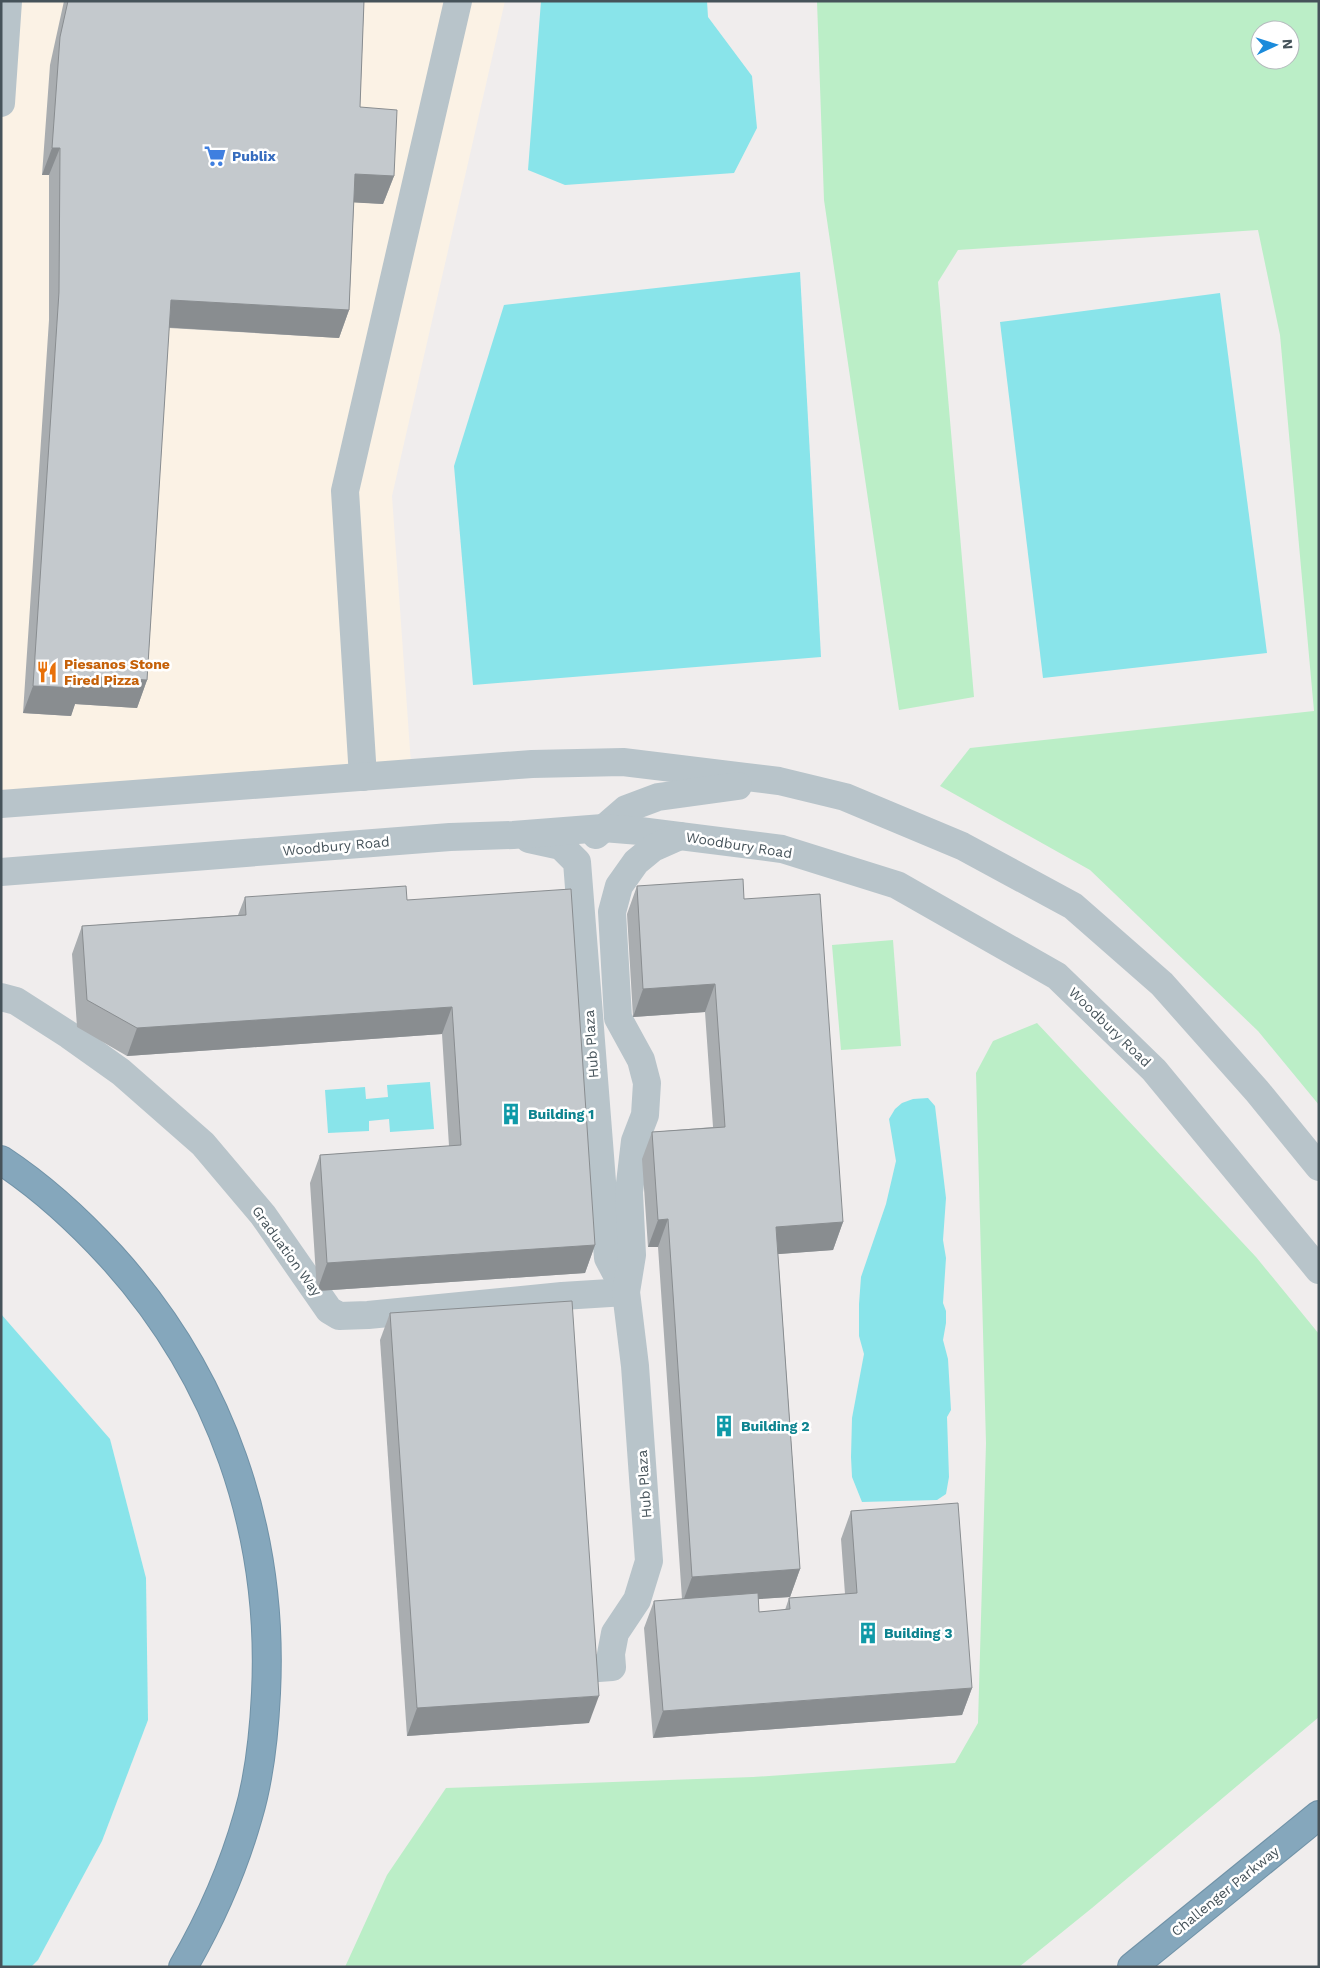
<svg xmlns="http://www.w3.org/2000/svg" width="1320" height="1968" viewBox="0 0 1320 1968" font-family="'Work Sans',sans-serif">
<style>
.commercial{fill:#fbf2e5}
.green{fill:#bbeec7;fill-rule:evenodd}
.water{fill:#89e4ea}
.lines{fill:none;stroke-linecap:round;stroke-linejoin:round}
.highway-casing{stroke:#7092a7;stroke-width:30}
.minor{stroke:#b8c4ca;stroke-width:28}
.highway{stroke:#85a7bc;stroke-width:28}
.wall{fill:#a9adb0}
.shaded-wall{fill:#898d90}
.building{fill:#c4c9cd;stroke:#898d90}
.labels{text-anchor:middle;dominant-baseline:central;stroke-width:5;stroke-linejoin:round;paint-order:stroke}
.shop-label{font-size:14px;font-weight:bold;fill:#366cbe;stroke:#fff;text-anchor:start}
.food-label{font-size:14px;font-weight:bold;fill:#c56008;stroke:#fff;text-anchor:start}
.street-label{font-size:14px;fill:#46535a;stroke:#fff}
.culture-label{font-size:14px;font-weight:bold;fill:#0d838f;stroke:#fff;text-anchor:start}
</style>
<rect width="100%" height="100%" fill="#f0eded"/>
<!-- commercial -->
<polygon class="commercial" points="1,1 505,1 392,496 411,764 1,797"/>
<!-- green -->
<g class="green">
<path d="M817 1H1319V1105L1258 1031 1090 870 940 786 970 748 1314 711 1280 335 1258 230 958 250 938 282 974 697 899 710 824 200ZM1260 30H1290V60H1260Z"/>
<polygon points="893,940 901,1046 841,1050 832,945"/>
<polygon points="1037,1023 1256,1257 1319,1334 1319,1717 1092,1908 1019,1967 345,1967 387,1875 446,1788 753,1777 955,1763 978,1723 986,1443 976,1073 993,1041"/>
</g>
<!-- water -->
<g class="water">
<polygon points="541,1 707,1 708,17 752,76 757,128 734,173 565,185 528,170"/>
<polygon points="800,272 821,657 473,685 454,466 504,305"/>
<polygon points="1220,293 1267,653 1043,678 1000,322"/>
<polygon points="430,1082 434,1129 390,1132 389,1119 369,1121 369,1131 328,1133 325,1090 365,1087 366,1099 388,1097 387,1085"/>
<polygon points="928,1098 935,1106 946,1198 943,1240 946,1258 943,1303 946,1311 946,1323 943,1340 948,1359 951,1410 947,1417 949,1477 946,1494 937,1500 862,1502 852,1477 851,1457 852,1418 864,1354 859,1336 859,1304 861,1277 886,1204 896,1161 889,1119 895,1109 902,1103 913,1099"/>
<polygon points="1,1314 110,1439 146,1578 148,1720 102,1841 38,1960 31,1967 1,1967"/>
</g>
<g class="lines">
<!-- highway casing -->
<g class="highway-casing">
<g id="highway">
<path d="M1 1160C42 1187 78 1220 111 1256 221 1377 274 1531 266 1693 264 1734 260 1776 248 1816 233 1869 211 1919 183 1967"/>
<polyline points="1132,1967 1319,1815"/>
</g>
</g>
<!-- minor -->
<g class="minor">
<polyline points="1,103 8,1"/>
<polyline points="363,777 345,491 458,1"/>
<polyline points="1,804 532,764 623,762 779,781 845,797 962,846 1073,906 1162,984 1257,1091 1319,1167"/>
<polyline points="596,835 626,809 658,797 738,786"/>
<polyline points="529,839 561,846 577,862 608,1258 626,1292"/>
<polyline points="1,872 450,837 513,835 603,828 640,831 782,849 897,885 1057,976 1154,1070 1319,1270"/>
<polyline points="1,997 16,1001 69,1035 121,1072 203,1144 263,1215 329,1310 339,1316 368,1315 562,1296 626,1292"/>
<polyline points="585,1669 612,1667 611,1654 615,1633 637,1600 649,1561 635,1366 626,1292 632,1255 629,1192 635,1141 645,1115 647,1083 641,1060 618,1018 612,912 619,886 636,862 653,848 680,836"/>
</g>
<!-- highway -->
<use href="#highway" class="highway"/>
</g>
<!-- wall -->
<g class="wall">
<polygon points="64,1 364,1 360,107 394,176 383,204 354,202 349,310 339,338 169,328 147,680 137,708 75,704 71,716 23,713 49,320 49,175 42,175 50,65"/>
<polygon points="637,886 744,899 843,1222 833,1250 778,1254 800,1569 790,1597 758,1599 759,1612 785,1610 789,1598 845,1594 841,1539 851,1511 972,1688 962,1715 653,1738 644,1628 654,1601 682,1599 658,1247 648,1247 642,1159 652,1132 713,1127 705,1012 633,1017 627,914"/>
<polygon points="245,897 407,900 595,1245 585,1273 317,1291 310,1183 320,1155 449,1146 442,1034 127,1056 77,1027 72,954 82,926 238,915"/>
<polygon points="390,1313 589,1723 407,1736 380,1340"/>
</g>
<!-- shaded-wall -->
<g class="shaded-wall">
<polygon points="52,148 60,148 49,175 42,175"/>
<polygon points="355,174 394,176 383,204 345,202"/>
<polygon points="171,300 349,310 339,338 161,327"/>
<polygon points="82,676 147,680 137,708 75,704 71,716 23,713 33,686"/>
<polygon points="715,984 705,1012 633,1017 643,989"/>
<polygon points="452,1007 442,1034 127,1056 137,1028"/>
<polygon points="668,1219 658,1247 648,1247 658,1220"/>
<polygon points="843,1222 833,1250 766,1255 776,1227"/>
<polygon points="595,1245 585,1273 317,1291 327,1263"/>
<polygon points="800,1569 790,1597 682,1604 692,1577"/>
<polygon points="972,1688 962,1715 653,1738 663,1711"/>
<polygon points="599,1696 589,1723 407,1736 417,1708"/>
</g>
<!-- building -->
<g class="building">
<polygon points="68,1 364,1 360,107 397,110 394,176 355,174 349,310 171,300 147,680 82,676 81,688 33,686 59,292 60,148 52,148 60,37"/>
<polygon points="743,879 744,899 820,894 843,1222 776,1227 800,1569 692,1577 668,1219 658,1220 652,1132 725,1127 715,984 643,989 637,886"/>
<polygon points="406,886 407,900 571,889 595,1245 327,1263 320,1155 461,1145 452,1007 137,1028 87,1000 82,926 246,915 245,897"/>
<polygon points="572,1301 599,1696 417,1708 390,1313"/>
<polygon points="958,1503 972,1688 663,1711 654,1601 758,1593 759,1612 790,1609 789,1598 857,1593 851,1511"/>
</g>
<!-- icons -->
<defs>
<g id="supermarket-bare" transform="scale(1.725)"><path d="M-6-5.5h2.5l.6 2H6L4.5 2H-2.5L-4.4-4H-6ZM-1.5 3.2a1.3 1.3 0 1 0 .1 0ZM3 3.2a1.3 1.3 0 1 0 .1 0Z" fill="#3f7fe0" stroke="#fff" stroke-width="2.5" paint-order="stroke"/></g>
<g id="restaurant-bare" transform="scale(1.725)"><path d="M-5-6h1v4h1v-4h1v4h1v-4h1v5L-1.5 .5V6h-2V.5L-5-1ZM5-6V6H3V1.5H1.5Q1.5-4 5-6Z" fill="#e8710a" stroke="#fff" stroke-width="2.5" paint-order="stroke"/></g>
<g id="building-bare" transform="scale(1.725)"><path d="M-4-6H4V6H1V3H-1V6H-4ZM-2.5-4.3h1.7v1.8h-1.7ZM.8-4.3h1.7v1.8H.8ZM-2.5-1h1.7V.8h-1.7ZM.8-1h1.7V.8H.8Z" fill="#0f9aa8" stroke="#fff" stroke-width="2.5" paint-order="stroke"/></g>
</defs>
<g fill-rule="evenodd">
<use href="#supermarket-bare" x="215" y="156"/>
<use href="#restaurant-bare" x="47" y="672"/>
<use href="#building-bare" x="511" y="1114"/>
<use href="#building-bare" x="724" y="1426"/>
<use href="#building-bare" x="868" y="1633"/>
</g>
<g class="labels">
<!-- shop labels -->
<g class="shop-label">
<text x="232" y="156">Publix</text>
</g>
<!-- food labels -->
<g class="food-label">
<text x="64" y="664">Piesanos Stone<tspan x="64" dy="16">Fired Pizza</tspan></text>
</g>
<!-- street labels -->
<g class="street-label">
<text transform="translate(739 845) rotate(9)">Woodbury Road</text>
<text transform="translate(336 846) rotate(-5)">Woodbury Road</text>
<text transform="translate(1110 1027) rotate(44)">Woodbury Road</text>
<text transform="translate(591 1044) rotate(-94)">Hub Plaza</text>
<text transform="translate(287 1251) rotate(54)">Graduation Way</text>
<text transform="translate(644 1484) rotate(-94)">Hub Plaza</text>
<text transform="translate(1225 1891) rotate(-39)">Challenger Parkway</text>
</g>
<!-- culture labels -->
<g class="culture-label">
<text x="528" y="1114">Building 1</text>
<text x="741" y="1426">Building 2</text>
<text x="884" y="1633">Building 3</text>
</g>
</g>
<!-- border -->
<rect width="1320" height="1968" fill="none" stroke="#46535a" stroke-width="5"/>
<!-- north arrow -->
<g transform="translate(1275 45) rotate(86)"><circle r="24" fill="#ffffff" stroke="#b5babd"/>
<path d="M0-4L9 19L0 12L-9 19Z" fill="#1b8bdb"/>
<text y="-8" font-size="14" font-weight="bold" text-anchor="middle" fill="#46535a">N</text>
</g>
</svg>
